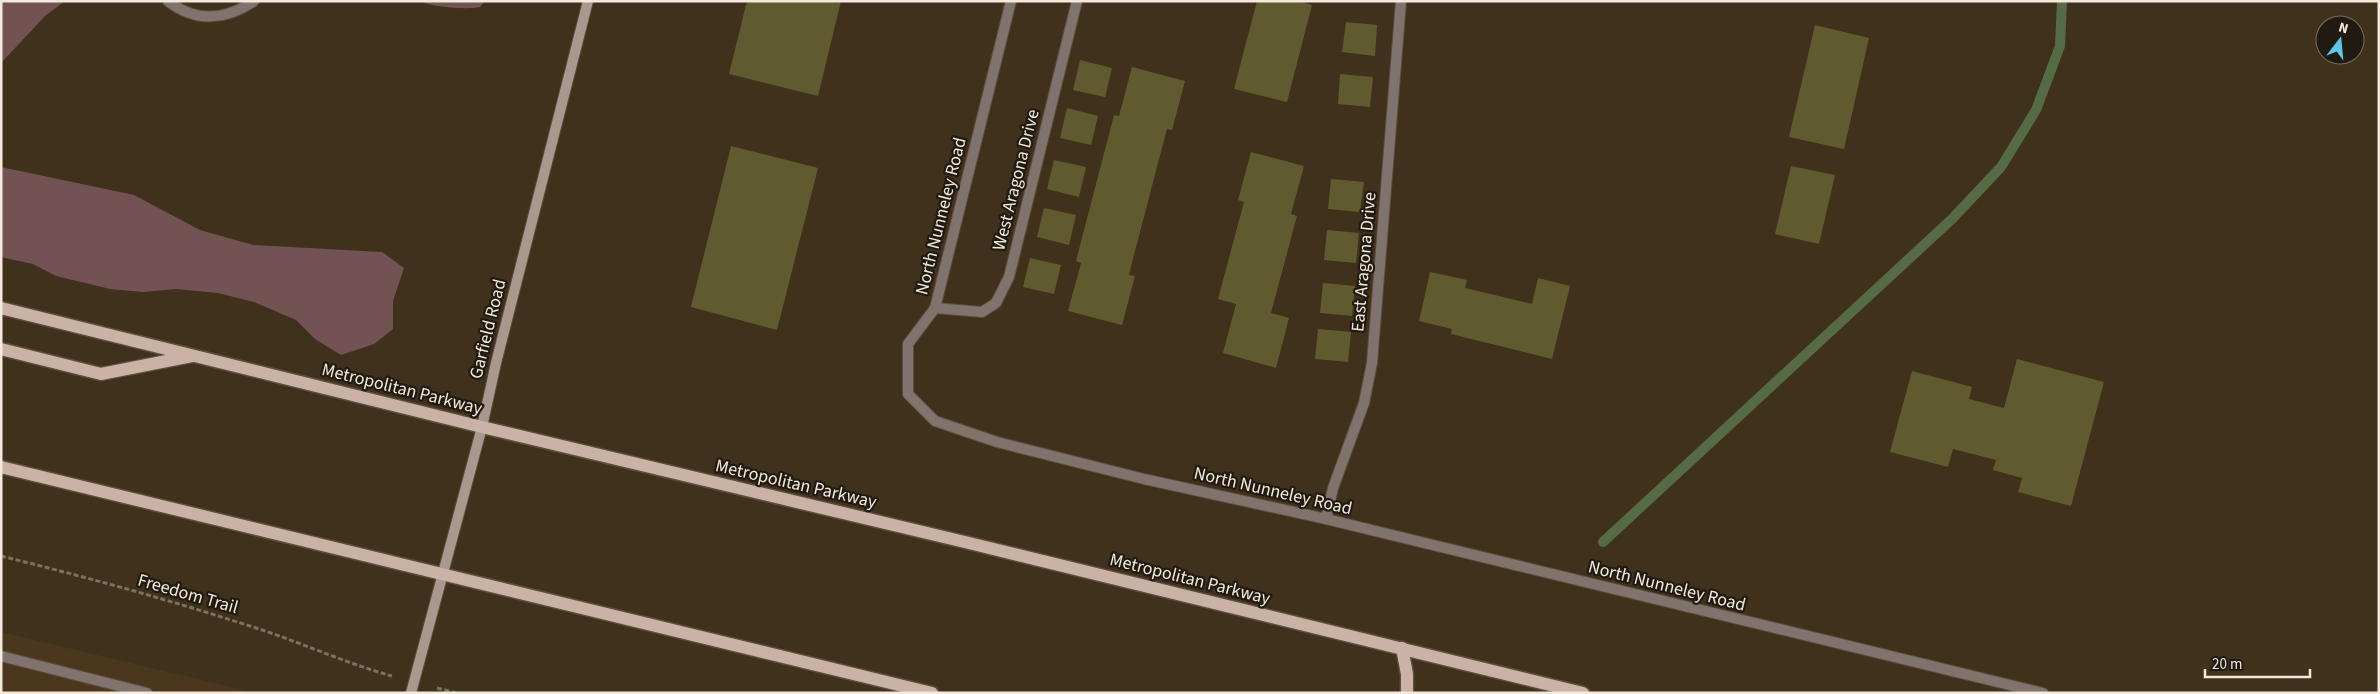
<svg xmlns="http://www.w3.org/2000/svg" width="2380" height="694" viewBox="0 0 2380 694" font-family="'Source Sans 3',sans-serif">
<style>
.built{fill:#4b371d}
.green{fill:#735254}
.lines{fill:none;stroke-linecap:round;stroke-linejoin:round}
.stream{stroke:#556b45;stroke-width:10}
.building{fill:#605b2f}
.service-casing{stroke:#5d4e3b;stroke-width:12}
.minor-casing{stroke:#5d4e3b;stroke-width:12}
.secondary-casing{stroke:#5d4e3b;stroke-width:12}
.primary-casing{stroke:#5d4e3b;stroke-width:15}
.path{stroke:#7d705e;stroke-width:3;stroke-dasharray:5 2.5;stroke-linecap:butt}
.service{stroke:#80736e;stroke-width:10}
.minor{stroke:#80736e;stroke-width:10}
.secondary{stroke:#aa978e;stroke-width:10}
.primary{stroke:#cbb2a7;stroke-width:12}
.labels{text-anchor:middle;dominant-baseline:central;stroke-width:4.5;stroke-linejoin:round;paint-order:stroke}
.street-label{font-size:18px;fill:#f3e9dd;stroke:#211a11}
</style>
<rect width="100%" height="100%" fill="#40311c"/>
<!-- built -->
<polygon class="built" points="1,632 256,693 1,693"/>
<!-- green -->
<g class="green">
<polygon points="1,1 65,1 45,16 1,63"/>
<path d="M419 1H485L480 7C466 10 433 7 419 1Z"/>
<polygon points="1,167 134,195 200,230 253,245 382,252 404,268 393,301 393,329 374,344 341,355 315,339 296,320 254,302 218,293 176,289 143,292 110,289 56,276 33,264 1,257"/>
</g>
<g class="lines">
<!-- stream -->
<polyline class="stream" points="1603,542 1952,219 2001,167 2036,110 2060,46 2062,1"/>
</g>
<!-- building -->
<g class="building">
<polygon points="747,1 841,1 818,96 729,74"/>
<polygon points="1257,1 1299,1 1312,5 1287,102 1234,89"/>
<polygon points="1346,22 1377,25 1375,56 1342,52"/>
<polygon points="1815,25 1869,38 1844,149 1789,137"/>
<polygon points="1080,60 1112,68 1105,97 1073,90"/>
<polygon points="1132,67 1185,81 1172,130 1167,129 1135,251 1129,275 1135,276 1122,325 1068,311 1081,263 1076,261 1114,115 1119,116"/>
<polygon points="1340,74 1373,77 1370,107 1338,104"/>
<polygon points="1067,108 1098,116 1091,145 1060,138"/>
<polygon points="731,146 818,168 777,330 691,307"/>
<polygon points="1251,152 1304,166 1291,214 1297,216 1271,313 1289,318 1276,368 1223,353 1236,304 1218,299 1244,202 1238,200"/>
<polygon points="1054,160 1086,167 1079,197 1047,189"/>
<polygon points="1791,166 1835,175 1819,244 1775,234"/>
<polygon points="1331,179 1364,182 1360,212 1328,209"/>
<polygon points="1044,208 1076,215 1069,245 1037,237"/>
<polygon points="1327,230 1359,233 1356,263 1324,260"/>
<polygon points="1030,258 1061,265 1054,294 1023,287"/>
<polygon points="1430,272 1467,280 1465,288 1532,304 1538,278 1570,286 1552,359 1451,334 1452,329 1419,321"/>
<polygon points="1323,283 1355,286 1352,316 1320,313"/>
<polygon points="1318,329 1351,332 1348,362 1315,359"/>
<polygon points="2017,359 2104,382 2071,506 2018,492 2022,478 1993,470 1996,460 1953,449 1948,467 1890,452 1912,371 1972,387 1969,399 2004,408"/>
</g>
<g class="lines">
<!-- service casing -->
<g class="service-casing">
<polyline id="service" points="1,656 147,693"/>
</g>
<!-- minor casing -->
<g class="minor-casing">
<g id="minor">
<path d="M168 1C196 23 226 20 254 1"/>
<polyline points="1011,1 935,308 908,344 908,394 935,421 997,442 1144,479 1326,519 2043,693"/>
<polyline points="935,308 982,312 996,303 1009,277 1077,1"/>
<polyline points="1326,519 1333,488 1364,403 1372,363 1401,1"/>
</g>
</g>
<!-- secondary casing -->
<g class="secondary-casing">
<polyline id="secondary" points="411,693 482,427 496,363 588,1"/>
</g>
<!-- primary casing -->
<g class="primary-casing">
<g id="primary">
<polyline points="1,308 482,427 969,543 1583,693"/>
<polyline points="1,349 101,374 192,356"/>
<polyline points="1,467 932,693"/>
<polyline points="1402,648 1407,674 1407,693"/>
</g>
</g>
<!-- path -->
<g class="path">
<path d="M1 556C86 577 170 600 253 627 300 642 345 663 392 676"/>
<polyline points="437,688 457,693"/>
</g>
<!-- service -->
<use href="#service" class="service"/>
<!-- minor -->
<use href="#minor" class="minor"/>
<!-- secondary -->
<use href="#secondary" class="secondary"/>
<!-- primary -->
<use href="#primary" class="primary"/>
</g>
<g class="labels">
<!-- street labels -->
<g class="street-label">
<text transform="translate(1016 180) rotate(-76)">West Aragona Drive</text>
<text transform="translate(941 216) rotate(-76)">North Nunneley Road</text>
<text transform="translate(1364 262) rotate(-85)">East Aragona Drive</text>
<text transform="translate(488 329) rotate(-76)">Garfield Road</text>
<text transform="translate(402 389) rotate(14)">Metropolitan Parkway</text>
<text transform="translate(796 484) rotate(13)">Metropolitan Parkway</text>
<text transform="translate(1273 491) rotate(13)">North Nunneley Road</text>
<text transform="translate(1190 579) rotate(14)">Metropolitan Parkway</text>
<text transform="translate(1667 586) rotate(14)">North Nunneley Road</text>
<text transform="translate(188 594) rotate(16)">Freedom Trail</text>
</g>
</g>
<!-- border -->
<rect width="2380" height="694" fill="none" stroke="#f3e9dd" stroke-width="5"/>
<!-- north arrow -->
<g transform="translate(2340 40) rotate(16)"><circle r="24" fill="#211a11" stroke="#756d63"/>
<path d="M0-4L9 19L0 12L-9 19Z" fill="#5cc7e7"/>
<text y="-8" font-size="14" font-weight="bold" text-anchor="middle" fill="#f3e9dd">N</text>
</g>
<!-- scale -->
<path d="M2205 669v8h105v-8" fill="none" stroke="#f3e9dd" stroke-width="2.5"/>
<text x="2212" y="669" font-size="15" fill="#f3e9dd" stroke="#211a11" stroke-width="4" paint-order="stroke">20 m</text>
</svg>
